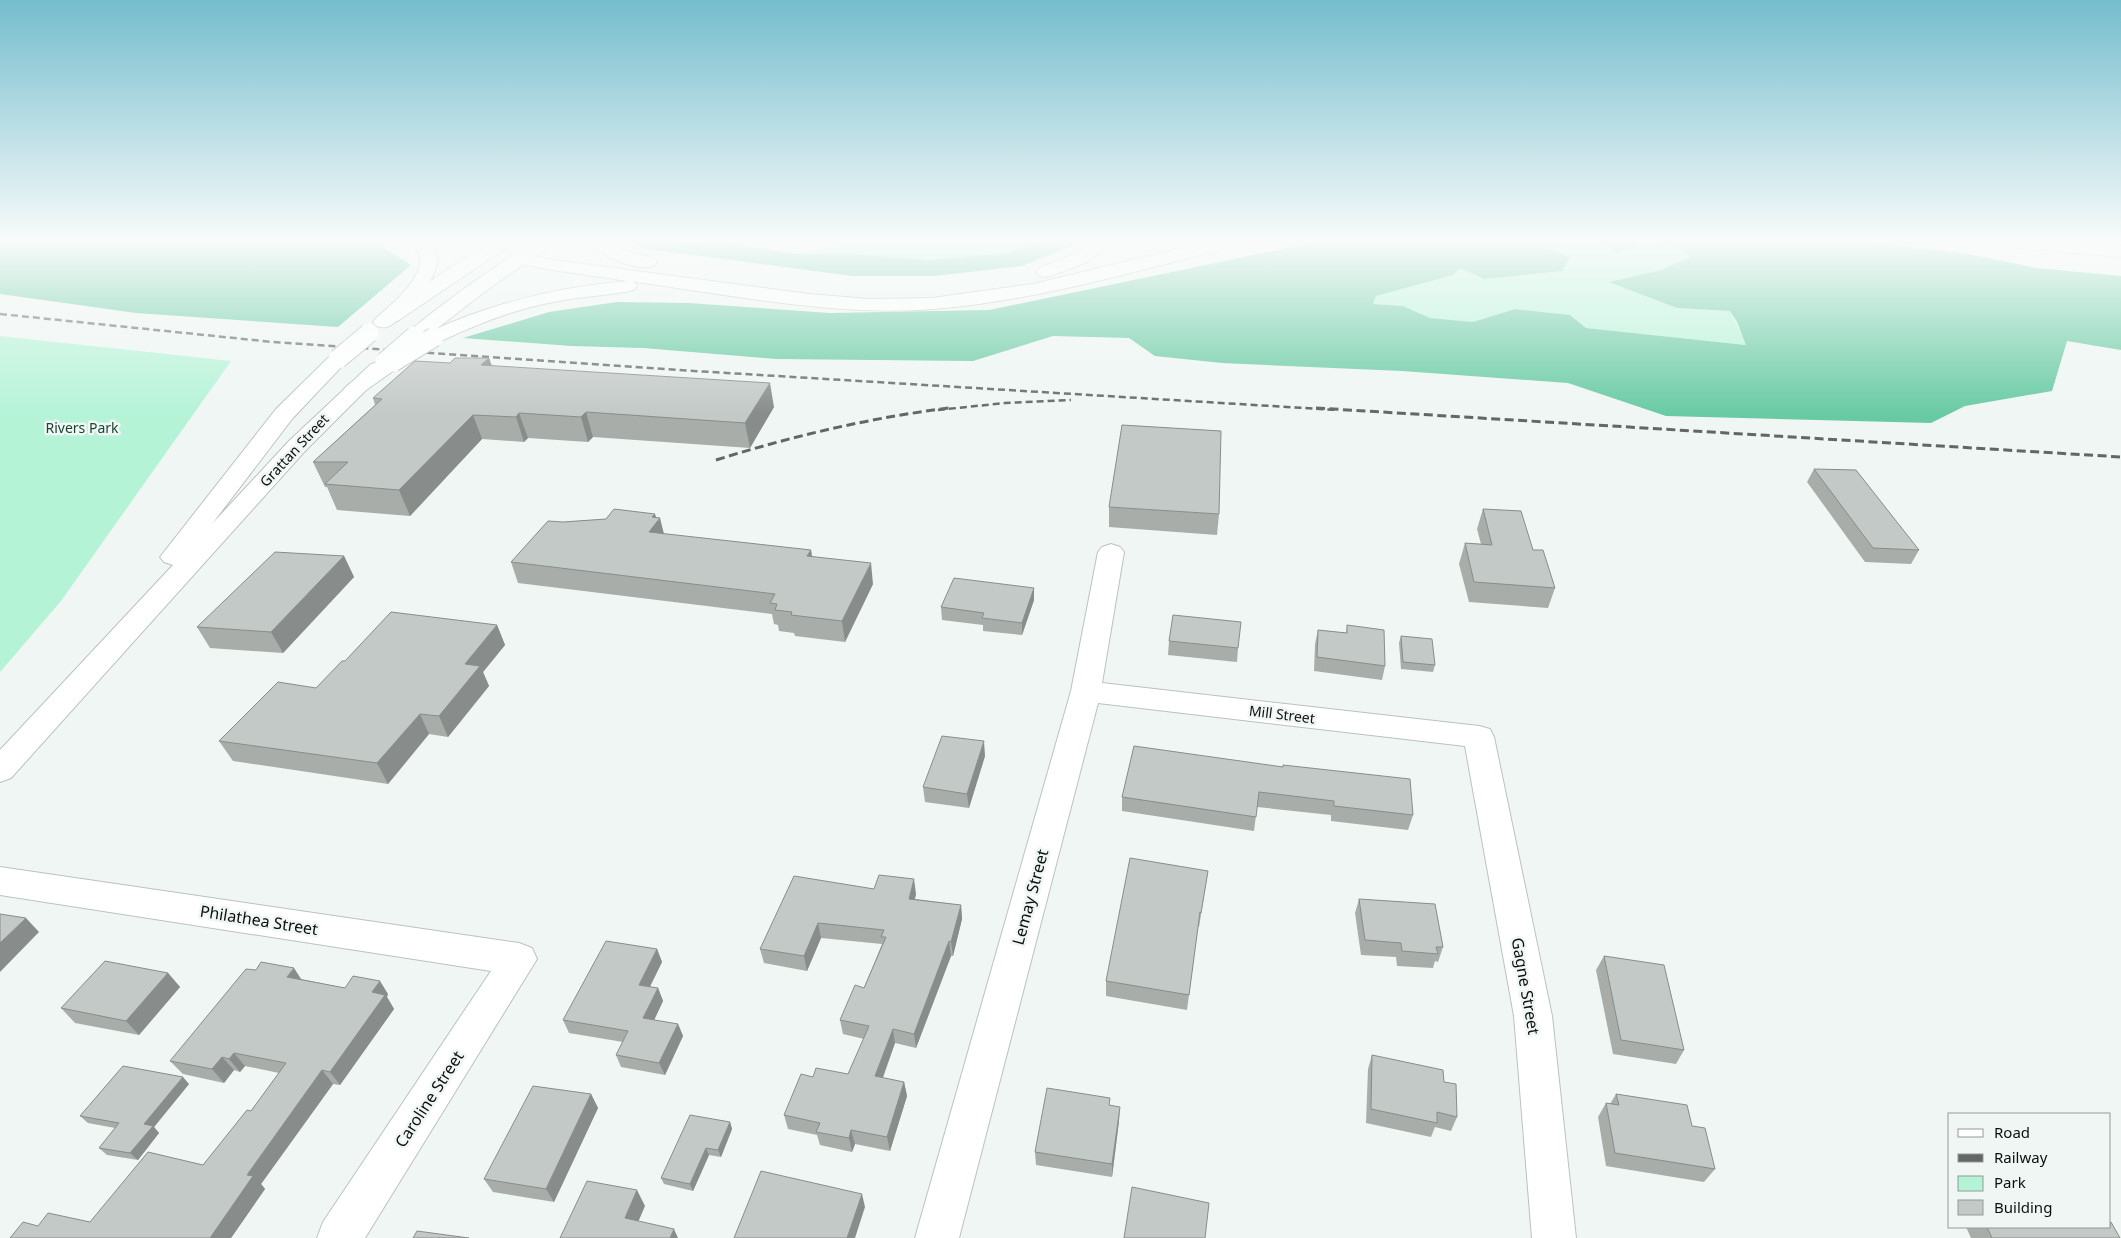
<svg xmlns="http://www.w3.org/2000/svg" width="2121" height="1238" viewBox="0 0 2121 1238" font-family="'Noto Sans',sans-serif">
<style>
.green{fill:#b5f3d7}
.forest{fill:#68caa3}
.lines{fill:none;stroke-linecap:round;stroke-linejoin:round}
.street-casing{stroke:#bbc2bf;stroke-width:2}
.secondary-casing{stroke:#bbc2bf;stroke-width:2}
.highway-casing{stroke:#bbc2bf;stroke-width:2}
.street{fill:#fff;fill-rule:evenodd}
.secondary{fill:#fff;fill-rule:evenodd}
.highway{fill:#fff;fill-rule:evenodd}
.rail-far1{stroke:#626664;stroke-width:2.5;stroke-dasharray:7 4;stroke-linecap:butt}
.rail{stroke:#626664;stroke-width:3;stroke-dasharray:9 4.5;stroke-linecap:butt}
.secondary-bridge-casing{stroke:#bbc2bf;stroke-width:21;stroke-linecap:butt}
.highway-bridge-casing{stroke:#bbc2bf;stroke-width:21;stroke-linecap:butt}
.secondary-bridge{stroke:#fff;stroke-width:19}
.highway-bridge{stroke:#fff;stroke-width:19}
.wall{fill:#a8adaa}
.shaded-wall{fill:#888d8b}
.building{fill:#c3c9c6;stroke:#888d8b}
.labels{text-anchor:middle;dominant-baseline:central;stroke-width:5;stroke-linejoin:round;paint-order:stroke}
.park-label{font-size:14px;fill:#1a4535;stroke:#eff6f3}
.street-label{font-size:14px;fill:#0e100f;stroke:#eff6f3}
.near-street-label{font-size:16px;fill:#0e100f;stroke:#eff6f3}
</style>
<rect width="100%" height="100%" fill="#eff6f3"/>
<!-- green -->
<g class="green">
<polygon points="859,241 1051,241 1006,253 930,260 855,254 797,254"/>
<path d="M1571 241C1590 241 1602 243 1617 254L1638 242 1677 246 1690 257 1661 270 1610 282 1677 308 1730 311 1747 345 1586 328 1570 315 1515 309 1473 322 1430 318 1403 306 1372 304 1376 296 1453 275 1460 268 1484 279Z"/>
<polygon points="0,336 231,361 61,601 0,672"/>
</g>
<!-- forest -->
<g class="forest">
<polygon points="0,241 373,241 411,265 338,327 136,313 0,294"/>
<polygon points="631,241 667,241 686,244 721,242 797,254 855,254 930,260 1006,253 1051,241 1071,241 1073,245 1022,266 934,276 852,276 641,248"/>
<polygon points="1321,241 1571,241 1550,249 1570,257 1562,271 1484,279 1460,268 1453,275 1376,296 1373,304 1403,306 1430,318 1473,322 1515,309 1570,315 1586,328 1746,345 1737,322 1730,311 1677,308 1609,282 1661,270 1690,257 1677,246 1638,242 1617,254 1605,245 1590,241 1854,241 1963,253 2036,268 2121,276 2121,350 2067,341 2052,391 1965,406 1931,423 1666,416 1568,383 1402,371 1222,363 1155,356 1129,338 1053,336 973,361 776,359 643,348 572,346 463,338 549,312 617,302 689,303 830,313 989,310"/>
</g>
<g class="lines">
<!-- street casing -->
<g class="street-casing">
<g id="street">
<polygon points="1111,544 1120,547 1124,552 1102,683 1479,726 1490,729 1494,737 1552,1016 1576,1238 1532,1238 1514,1016 1465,746 1098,703 959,1238 915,1238 1071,691 1098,552 1102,547"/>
<polygon points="0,867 519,943 532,948 537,959 365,1238 317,1238 323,1222 491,971 0,895"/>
</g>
</g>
<!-- secondary casing -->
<g class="secondary-casing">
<g id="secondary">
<polygon points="495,241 516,241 399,320 392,322 385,320 382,316 385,312 459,262"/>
<path d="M536 241H557L487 290 422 340 415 342 408 340 405 336 408 332C449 299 491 268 536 241Z"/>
<polygon points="338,353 345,355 348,359 345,363 292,419 212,524 289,441 371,364 378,362 385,364 388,368 305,451 11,778 0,782 0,750 173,565 164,562 160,557 164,552 276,409 331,355"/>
</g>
</g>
<!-- highway casing -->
<g class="highway-casing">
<g id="highway">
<path d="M410 241 430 243C434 248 437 254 437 260 438 278 404 321 387 327 383 328 380 327 376 326L373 322 376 318C391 305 422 280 420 258 419 251 414 247 410 241Z"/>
<path d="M510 241H527L526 249 529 255 546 259 809 294 869 299 932 298 1033 284 1211 241H1242L1240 245C1139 270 1037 301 933 309 836 317 726 294 629 281L634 282 637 286 634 290C609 296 580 296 554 302 514 309 477 324 441 341L434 343 427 341 424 337 427 333C491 303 557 287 628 281L546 269 517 263 508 249Z"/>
<path d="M590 241H608L627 252 654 258 657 262 654 266C635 271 601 258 590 241Z"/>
<polygon points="1094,241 1114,241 1089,261 1051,276 1045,277 1039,276 1036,272 1039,268 1077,253"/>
<polygon points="1995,241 2063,241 2121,247 2121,257 2003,246 1997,245"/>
<polygon points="393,356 400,358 403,362 400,366 362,393 355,395 348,393 344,389 348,385 386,358"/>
</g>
</g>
<!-- street -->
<use href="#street" class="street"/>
<!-- secondary -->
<use href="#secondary" class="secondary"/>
<!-- highway -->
<use href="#highway" class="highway"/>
<!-- rail-far1 -->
<g class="rail-far1">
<polyline points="0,314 273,342 678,370 1337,410"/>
<polyline points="938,410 1005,403 1071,400"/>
</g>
<!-- rail -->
<g class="rail">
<polyline points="1316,408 2121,457"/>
<path d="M716 460C793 436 869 418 949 408"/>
</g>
<!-- secondary-bridge casing -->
<g class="secondary-bridge-casing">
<g id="secondary-bridge">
<polyline points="338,359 369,333"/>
<polyline points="385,362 415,336"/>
</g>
</g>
<!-- highway-bridge casing -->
<g class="highway-bridge-casing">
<polyline id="highway-bridge" points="393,362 434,337"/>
</g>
<!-- secondary-bridge -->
<use href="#secondary-bridge" class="secondary-bridge"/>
<!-- highway-bridge -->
<use href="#highway-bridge" class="highway-bridge"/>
</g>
<!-- wall -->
<g class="wall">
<polygon points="489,358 492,366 774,407 750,448 593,437 588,442 528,438 524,442 482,439 410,516 337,510 327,487 325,487 313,462 375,405 373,398 450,363"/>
<polygon points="1814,469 1919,550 1911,564 1865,562 1807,482"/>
<polygon points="1109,507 1219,514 1217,535 1109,527"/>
<polygon points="1483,509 1533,550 1555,588 1548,608 1469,602 1459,564 1465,543 1481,544 1477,529"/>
<polygon points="655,514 656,517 664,534 811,550 812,556 873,584 845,642 795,636 794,633 779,631 778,625 774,624 772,614 518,583 511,562 563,522 606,519"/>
<polygon points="344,556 354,577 283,653 210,648 197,627"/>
<polygon points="1034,588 1034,600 1022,635 983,631 983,625 942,620 941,607"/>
<polygon points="497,625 505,645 483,672 489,686 448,737 429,734 388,784 233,761 219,741 316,688 345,661"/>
<polygon points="1347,625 1385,666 1382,680 1314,671 1315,644 1318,630 1346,633"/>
<polygon points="1401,636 1435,665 1433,672 1401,669 1399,643"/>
<polygon points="1169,641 1238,648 1237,662 1168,655"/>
<polygon points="1134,746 1413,815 1408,830 1331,821 1331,815 1257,807 1254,831 1122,811 1122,797"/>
<polygon points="985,756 969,808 925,802 923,787"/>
<polygon points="1208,871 1199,927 1198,927 1187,1010 1106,996 1106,981"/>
<polygon points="874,889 916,894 915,899 961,905 962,919 953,956 951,956 916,1048 895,1043 883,1078 904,1082 907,1096 890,1151 855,1144 852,1152 820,1145 817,1135 788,1129 784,1115 813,1077 848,1074 864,1039 843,1034 840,1020 864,988 882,944 821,938 807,971 764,963 760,949"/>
<polygon points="1359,899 1443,947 1438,962 1435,961 1433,968 1397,966 1396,957 1361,955 1355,913"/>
<polygon points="657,949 662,962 650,987 658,988 663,1001 654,1020 678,1024 683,1036 665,1075 621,1067 616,1055 623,1042 569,1033 563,1020"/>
<polygon points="1604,956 1684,1050 1676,1064 1613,1054 1596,970"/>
<polygon points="168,973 180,987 139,1035 75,1023 61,1008"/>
<polygon points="301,979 345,988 388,994 387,997 394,1009 340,1085 333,1084 261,1184 265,1189 231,1238 10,1238 38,1226 90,1222 203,1165 251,1111 279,1073 245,1066 240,1072 234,1070 224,1083 183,1074 170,1061"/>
<polygon points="1372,1055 1444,1082 1457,1117 1451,1131 1435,1127 1431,1137 1366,1123 1368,1069"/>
<polygon points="189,1084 154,1127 159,1133 138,1160 107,1155 99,1148 115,1128 88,1123 80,1116"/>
<polygon points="591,1094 598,1108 554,1202 493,1192 484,1179"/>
<polygon points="1616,1094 1692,1126 1715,1169 1704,1182 1606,1166 1598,1117 1606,1103 1610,1104"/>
<polygon points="1109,1105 1119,1121 1112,1177 1036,1165 1035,1152"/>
<polygon points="730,1122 732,1129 721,1157 709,1155 693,1191 664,1184 661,1178"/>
<polygon points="1966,1227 2110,1227 2120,1238 1971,1238"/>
</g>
<!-- shaded-wall -->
<g class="shaded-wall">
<polygon points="489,358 497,382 481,365"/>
<polygon points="770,383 774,407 750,448 745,423"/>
<polygon points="586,412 593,437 588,442 581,417"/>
<polygon points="519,413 528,438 524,442 516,417"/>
<polygon points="473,415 482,439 410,516 399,490"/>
<polygon points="655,514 657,522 660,518 665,538 649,532 652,517"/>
<polygon points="811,550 814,571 807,556"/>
<polygon points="344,556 354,577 283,653 271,632"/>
<polygon points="871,563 873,584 845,642 842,621"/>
<polygon points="1034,588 1034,600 1022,635 1022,623"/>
<polygon points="497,625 505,645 483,672 489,686 448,737 439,716 465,664"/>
<polygon points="420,714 429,734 388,784 377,763"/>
<polygon points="984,741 985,756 969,808 967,794"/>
<polygon points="914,879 916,894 911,913 909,899"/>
<polygon points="961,905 962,919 953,956 951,942"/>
<polygon points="26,918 39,932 0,972 0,943"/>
<polygon points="818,923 821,938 807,971 804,956"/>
<polygon points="949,941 951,956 916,1048 914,1034"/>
<polygon points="657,949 662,962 644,998 639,985"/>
<polygon points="294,968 303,982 287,977"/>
<polygon points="168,973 180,987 139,1035 126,1021"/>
<polygon points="380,981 388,994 387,997 394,1009 340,1085 330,1072 372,992"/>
<polygon points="658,988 663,1001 649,1031 643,1018"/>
<polygon points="678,1024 683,1036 665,1075 659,1063"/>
<polygon points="893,1029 895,1043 878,1090 875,1076"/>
<polygon points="234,1053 245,1066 240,1072 229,1059"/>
<polygon points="222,1057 234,1070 224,1083 212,1069"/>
<polygon points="322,1070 333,1084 261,1184 265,1189 231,1238 210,1238 247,1175"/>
<polygon points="183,1077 189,1084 154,1127 159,1133 138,1160 130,1153 144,1124"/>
<polygon points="904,1082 907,1096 890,1151 887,1137"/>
<polygon points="591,1094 598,1108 554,1202 546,1189"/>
<polygon points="1120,1107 1119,1121 1112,1177 1112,1164"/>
<polygon points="730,1122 732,1129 721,1157 718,1150"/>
<polygon points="851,1130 855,1144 852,1152 849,1138"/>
<polygon points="706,1148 709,1155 693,1191 690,1184"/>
<polygon points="637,1190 645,1206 633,1234 625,1218"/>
<polygon points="862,1194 865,1207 855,1238 847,1238"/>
<polygon points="674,1229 678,1238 670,1238"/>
</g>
<!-- building -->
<g class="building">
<polygon points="455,358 489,358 481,365 770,383 745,423 586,412 581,417 519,413 516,417 473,415 399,490 325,484 348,462 313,462 382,399 373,398 415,361 450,363"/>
<polygon points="1122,425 1221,431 1219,514 1109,507"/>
<polygon points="1814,469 1856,470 1919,550 1873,548"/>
<polygon points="614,509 655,514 652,517 660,518 649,532 811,550 807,556 871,563 842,621 791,615 792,612 775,610 777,604 770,603 775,594 511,562 548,521 563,522 606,519"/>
<polygon points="1483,509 1521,511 1533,550 1543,550 1555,588 1474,582 1465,543 1492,545"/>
<polygon points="275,552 344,556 271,632 197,627"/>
<polygon points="954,578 1034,588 1022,623 982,618 984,613 941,607"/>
<polygon points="391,612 497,625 465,664 480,666 439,716 420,714 377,763 219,741 278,682 316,688 342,661 345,661"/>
<polygon points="1173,615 1241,622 1238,648 1169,641"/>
<polygon points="1347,625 1384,630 1385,666 1317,657 1318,630 1347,633"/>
<polygon points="1401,636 1432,639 1435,665 1403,662"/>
<polygon points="942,736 984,741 967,794 923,787"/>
<polygon points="1134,746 1283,767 1283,765 1410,779 1413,815 1334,806 1334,801 1259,792 1256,817 1122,797"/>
<polygon points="1130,858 1208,871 1201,913 1200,912 1189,995 1106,981"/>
<polygon points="879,875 914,879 909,899 961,905 951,942 949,941 914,1034 893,1029 875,1076 904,1082 887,1137 851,1130 849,1138 816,1132 820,1123 784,1115 801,1074 813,1077 816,1068 848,1074 869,1026 840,1020 855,985 864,988 886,937 881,937 884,930 818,923 804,956 760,949 794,876 874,889"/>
<polygon points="1359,899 1435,904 1443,947 1436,947 1438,954 1402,951 1401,943 1365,940"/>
<polygon points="0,914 26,918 0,943"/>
<polygon points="606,941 657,949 639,985 658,988 643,1018 678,1024 659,1063 616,1055 628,1031 563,1020"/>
<polygon points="1604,956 1664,965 1684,1050 1621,1040"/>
<polygon points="105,961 168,973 126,1021 61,1008"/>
<polygon points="261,962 294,968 287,977 345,988 353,976 380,981 372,992 385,995 330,1072 322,1070 247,1175 253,1176 210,1238 10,1238 23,1222 38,1226 48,1213 90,1222 148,1152 203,1165 247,1110 251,1111 286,1063 234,1053 229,1059 222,1057 212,1069 170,1061 246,969 256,970"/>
<polygon points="1372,1055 1443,1070 1444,1082 1456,1084 1457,1117 1437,1112 1437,1123 1371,1109"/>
<polygon points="123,1066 183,1077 144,1124 153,1126 130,1153 99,1148 119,1123 80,1116"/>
<polygon points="533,1086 591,1094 546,1189 484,1179"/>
<polygon points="1047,1088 1110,1098 1109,1105 1120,1107 1112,1164 1035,1152"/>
<polygon points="1616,1094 1687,1105 1692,1126 1705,1128 1715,1169 1615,1153 1606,1103 1619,1105"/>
<polygon points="690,1115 730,1122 718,1150 706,1148 690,1184 661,1178"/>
<polygon points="761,1171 862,1194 847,1238 734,1238"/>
<polygon points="587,1181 637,1190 625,1218 674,1229 670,1238 560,1238"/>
<polygon points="1132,1187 1209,1203 1205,1238 1124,1238"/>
<polygon points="2110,1222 2111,1222 2120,1238 1992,1238 1987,1227 2110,1227"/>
<polygon points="417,1231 469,1238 413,1238"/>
</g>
<!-- sky -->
<linearGradient id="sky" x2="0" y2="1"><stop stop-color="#75bdcd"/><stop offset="0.58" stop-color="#f8fbfa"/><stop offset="1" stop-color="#f8fbfa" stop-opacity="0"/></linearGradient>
<rect width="2121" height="415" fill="url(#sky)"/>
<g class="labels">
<!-- park labels -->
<g class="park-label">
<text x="82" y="427">Rivers Park</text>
</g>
<!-- street labels -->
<g class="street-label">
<text transform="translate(294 450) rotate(-47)">Grattan Street</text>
<text transform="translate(1282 714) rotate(7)">Mill Street</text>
</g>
<!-- near-street labels -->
<g class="near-street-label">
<text transform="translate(1030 897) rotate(-75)">Lemay Street</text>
<text transform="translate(259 920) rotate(9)">Philathea Street</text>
<text transform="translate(1526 986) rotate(80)">Gagne Street</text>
<text transform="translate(429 1099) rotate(-57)">Caroline Street</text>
</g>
</g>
<!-- legend -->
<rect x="1948" y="1113" width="162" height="115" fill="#eff6f3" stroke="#959a98"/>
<rect x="1958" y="1129" width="25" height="8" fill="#ffffff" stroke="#959a98"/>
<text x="1994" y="1138" font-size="15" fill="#0e100f">Road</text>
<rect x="1958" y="1154" width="25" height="8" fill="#626664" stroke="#959a98"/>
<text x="1994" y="1163" font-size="15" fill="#0e100f">Railway</text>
<rect x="1958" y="1176" width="25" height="15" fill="#b5f3d7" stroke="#959a98"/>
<text x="1994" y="1188" font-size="15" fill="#0e100f">Park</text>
<rect x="1958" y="1200" width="25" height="15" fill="#c3c9c6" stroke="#959a98"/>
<text x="1994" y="1213" font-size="15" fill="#0e100f">Building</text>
</svg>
